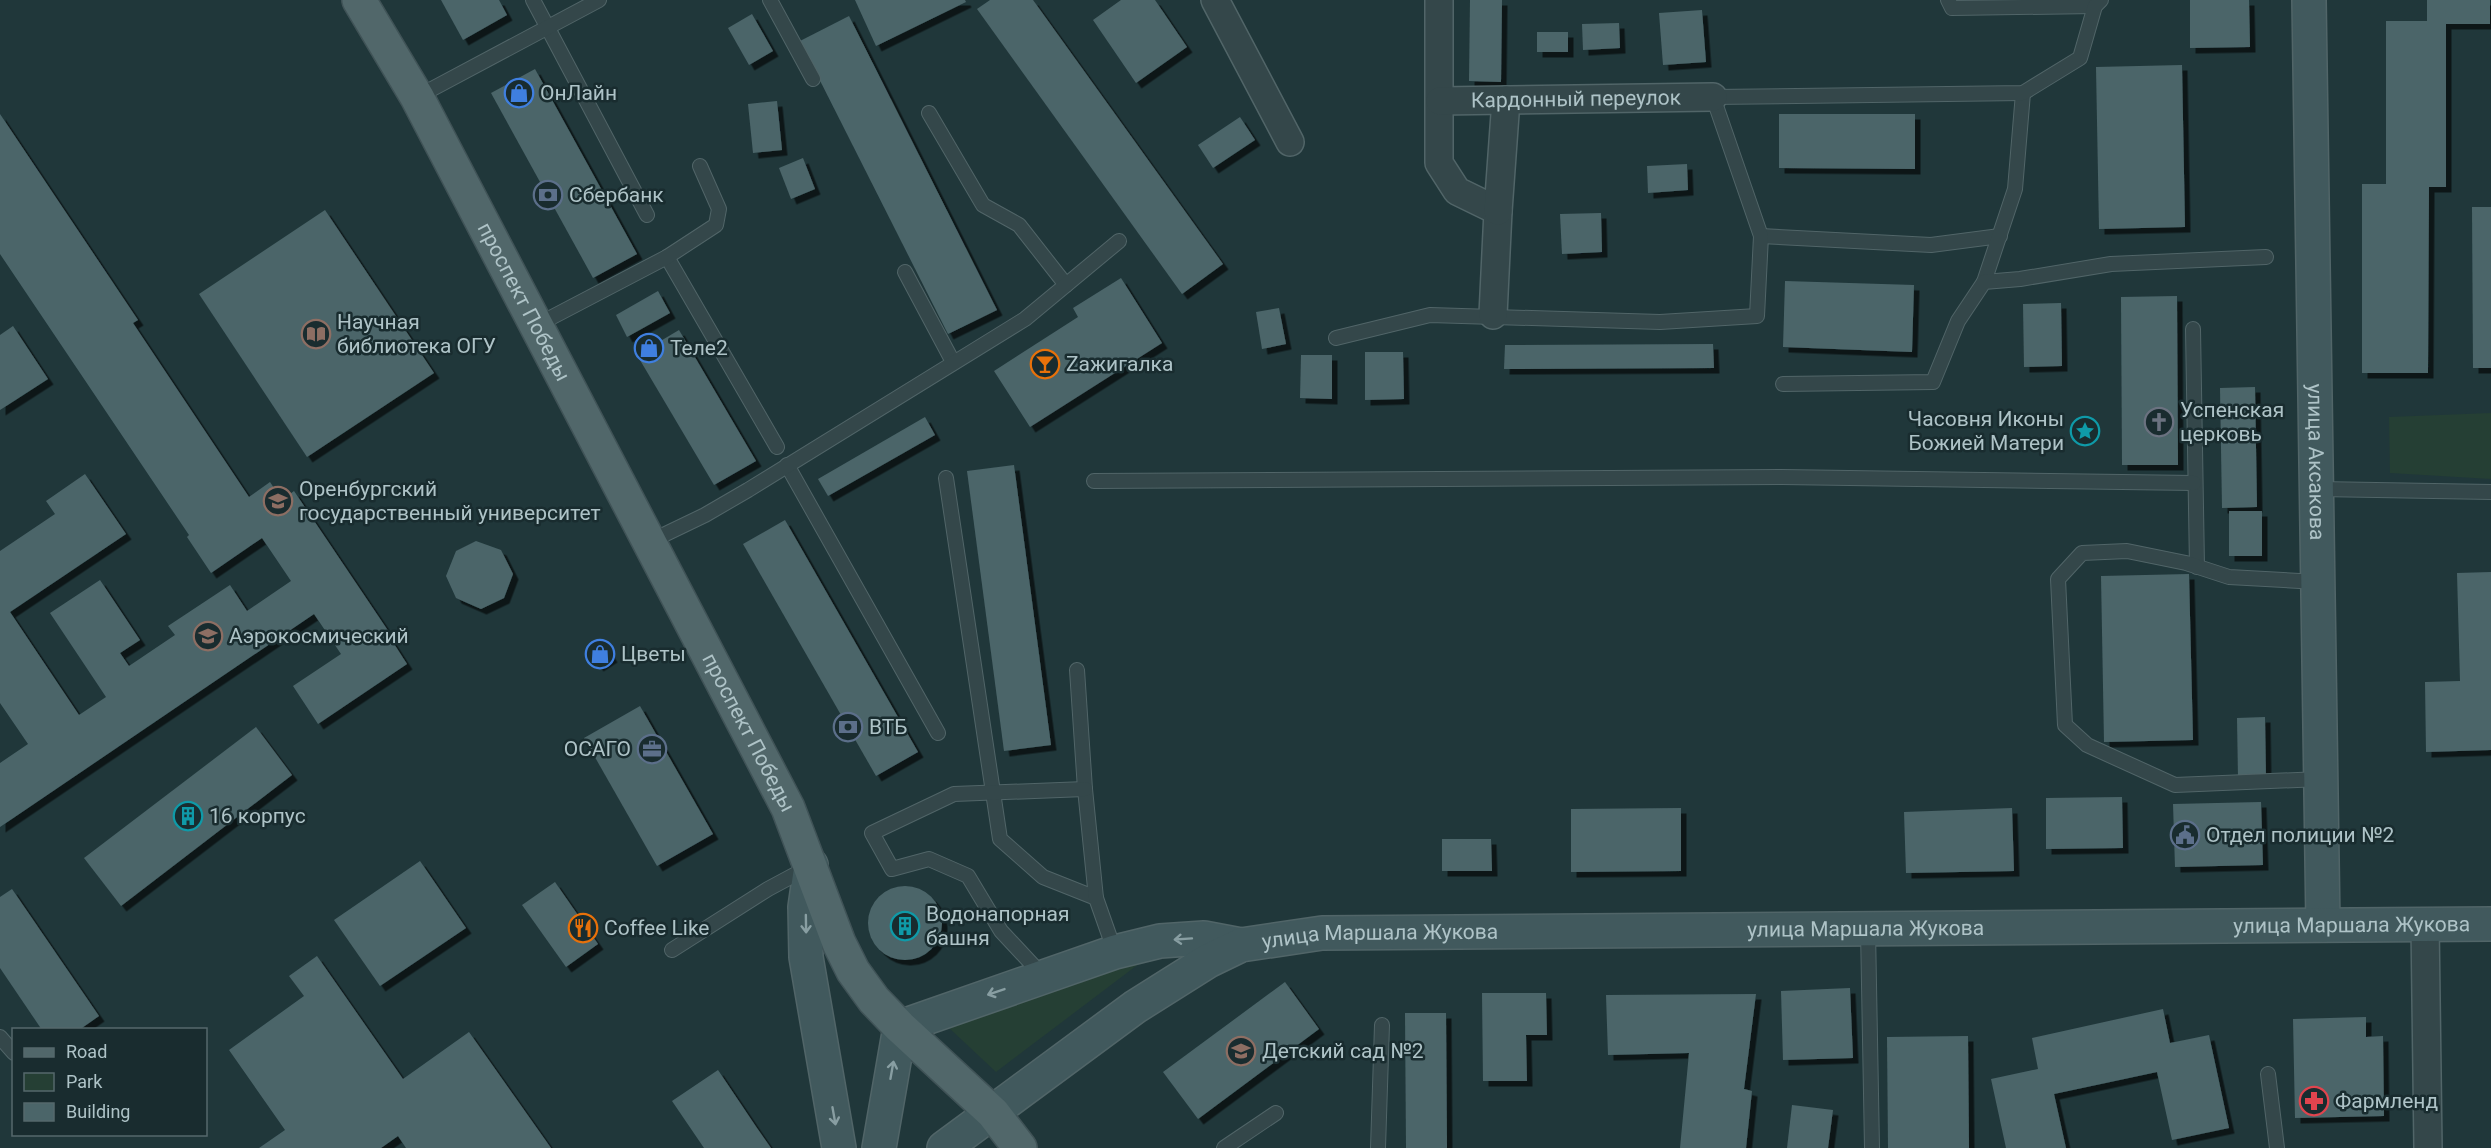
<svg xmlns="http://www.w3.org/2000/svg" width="2491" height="1148" viewBox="0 0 2491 1148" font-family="Roboto,sans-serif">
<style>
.green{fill:#253f34}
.building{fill:#4b6569;filter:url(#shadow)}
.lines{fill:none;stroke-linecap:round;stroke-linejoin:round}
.lane-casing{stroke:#516568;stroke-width:16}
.street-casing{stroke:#516568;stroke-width:30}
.secondary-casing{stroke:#516568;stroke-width:36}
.primary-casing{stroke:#405357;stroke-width:36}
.lane{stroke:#34474a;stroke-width:14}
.street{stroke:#34474a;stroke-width:27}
.secondary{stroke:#41595d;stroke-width:33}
.primary{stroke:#51676a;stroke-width:33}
.oneway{stroke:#889ea2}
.labels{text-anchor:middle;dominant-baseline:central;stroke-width:5;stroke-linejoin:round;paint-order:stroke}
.poi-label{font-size:21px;fill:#aec3c7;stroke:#192c2f;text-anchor:start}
.street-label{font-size:21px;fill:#aec3c7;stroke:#192c2f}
</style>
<defs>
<filter id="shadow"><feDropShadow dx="5.5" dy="5.5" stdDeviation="0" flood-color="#0009"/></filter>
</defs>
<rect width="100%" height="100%" fill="#20373a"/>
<!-- green -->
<g class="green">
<polygon points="2491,413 2491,479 2390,473 2389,417"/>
<polygon points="1144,960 996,1072 947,1026"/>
</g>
<!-- building -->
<g class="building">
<polygon points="441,0 499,0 507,15 463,40"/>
<polygon points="855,0 965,0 966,2 876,46"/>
<polygon points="990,0 1033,0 1223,264 1182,294 977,9"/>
<polygon points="1121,0 1155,0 1187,47 1136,83 1093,20"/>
<polygon points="1470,0 1502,0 1501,82 1469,81"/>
<polygon points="2190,0 2249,0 2250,47 2190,48"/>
<polygon points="2427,0 2490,0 2490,24 2446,24 2446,187 2429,187 2428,373 2362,373 2362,184 2386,184 2386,21 2427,21"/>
<polygon points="1702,10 1706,62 1663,65 1659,13"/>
<polygon points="752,14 773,51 749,65 728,28"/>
<polygon points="849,16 997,310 948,334 800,41"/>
<polygon points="1619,23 1620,48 1583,50 1582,24"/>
<rect x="1537" y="32" width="31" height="20"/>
<polygon points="2182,65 2185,227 2099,229 2096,67"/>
<polygon points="535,69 637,254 593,278 491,93"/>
<polygon points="777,101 782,150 753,153 748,104"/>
<polygon points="0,114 138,320 133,323 249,497 270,482 282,500 294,491 391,635 389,636 407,664 318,724 293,686 341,654 314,614 0,827 0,763 28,744 0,703 0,551 55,514 46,501 85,474 126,534 10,612 79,715 106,697 50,613 100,580 140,640 120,653 129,666 175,635 168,626 230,585 247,611 291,581 262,538 211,573 187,537 189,535 0,254"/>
<polygon points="1779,114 1915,114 1915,169 1779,168"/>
<polygon points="1240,117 1255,140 1213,168 1198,145"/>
<polygon points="803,158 815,189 791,199 779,168"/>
<polygon points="1687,164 1688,190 1648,193 1647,166"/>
<polygon points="2472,207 2491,207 2491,368 2473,368"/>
<polygon points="325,210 434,373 307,457 199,294"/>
<polygon points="1601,213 1602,252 1562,254 1560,214"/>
<polygon points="1121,278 1162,343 1030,427 994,371 1078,317 1073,308"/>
<polygon points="1785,281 1914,285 1912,352 1783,347"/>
<polygon points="658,291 670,313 627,337 616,315"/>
<polygon points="2177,296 2178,465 2122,465 2121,297"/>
<polygon points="2061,303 2062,366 2024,367 2023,304"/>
<polygon points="1279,308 1286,344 1262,349 1256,312"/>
<polygon points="13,326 48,379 0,410 0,335"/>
<polygon points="679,330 756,461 714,485 637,355"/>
<polygon points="1713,344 1714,368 1504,369 1505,345"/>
<polygon points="1365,352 1403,352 1404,399 1365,400"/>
<polygon points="1301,355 1332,355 1332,399 1300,398"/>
<polygon points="2255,387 2257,507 2222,508 2220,388"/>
<polygon points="925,417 935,435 828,496 818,479"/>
<polygon points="1014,465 1051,745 1004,751 967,471"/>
<rect x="2229" y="511" width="33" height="45"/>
<polygon points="785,520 918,752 876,776 743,544"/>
<polygon points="476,541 501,550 513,574 504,598 481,609 456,598 446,576 456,551"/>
<polygon points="2491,572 2491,750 2426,752 2425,682 2460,681 2457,573"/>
<polygon points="2189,574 2193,740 2104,742 2101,576"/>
<polygon points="603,642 612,657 598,666 589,651"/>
<polygon points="640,706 713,834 657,866 584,738"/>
<polygon points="2265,717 2266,778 2238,778 2237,718"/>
<polygon points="256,727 292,775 121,906 84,858"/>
<polygon points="2122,797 2123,848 2046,849 2046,798"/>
<polygon points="2261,802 2263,865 2175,867 2173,804"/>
<polygon points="1681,808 1681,871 1571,872 1571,809"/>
<polygon points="2012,808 2014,871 1906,873 1904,812"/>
<polygon points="1442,839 1491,839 1492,871 1442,871"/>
<polygon points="420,861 466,928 380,986 334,920"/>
<polygon points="555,882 598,944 566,967 522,905"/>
<circle cx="905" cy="923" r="37"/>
<polygon points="12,889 99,1016 79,1030 42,1030 0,968 0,897"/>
<polygon points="317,956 403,1079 469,1032 551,1148 406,1148 398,1136 381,1148 259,1148 285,1130 229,1050 304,996 289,976"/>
<polygon points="1285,982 1319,1029 1198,1119 1163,1072"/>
<polygon points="1850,988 1853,1058 1783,1060 1781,991"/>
<polygon points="1482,993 1546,993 1547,1035 1526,1035 1527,1081 1483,1081"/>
<polygon points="1756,994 1744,1089 1752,1091 1746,1148 1680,1148 1689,1053 1608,1055 1606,995"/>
<polygon points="2163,1009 2170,1043 2209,1035 2229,1128 2172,1140 2157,1072 2054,1094 2066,1148 2006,1148 1991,1079 2038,1069 2032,1038"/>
<polygon points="1405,1013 1446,1013 1447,1148 1406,1148"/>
<polygon points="2366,1017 2366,1037 2383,1036 2384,1116 2295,1118 2293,1019"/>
<polygon points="1968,1036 1969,1148 1888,1148 1887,1037"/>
<polygon points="718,1070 757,1128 771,1148 704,1148 672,1101"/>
<polygon points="1792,1105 1833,1110 1828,1148 1787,1148"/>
</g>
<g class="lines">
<!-- lane casing -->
<g class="lane-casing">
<g id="lane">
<polyline points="533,0 647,215"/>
<polyline points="770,0 813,79"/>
<polyline points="1948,0 1952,8 2095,6"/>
<polyline points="417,97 599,0"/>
<polyline points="929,113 983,205 1019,225 1066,285"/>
<polyline points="1761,236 1931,245 2000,236"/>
<polyline points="667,257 777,447"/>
<polyline points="905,272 953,362"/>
<polyline points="1984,282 2015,189 2023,93"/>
<polyline points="537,325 667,257 716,225 719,209 700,166"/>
<polyline points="2193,329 2197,567"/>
<polyline points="1336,338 1430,315 1660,322 1757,316 1761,236 1713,97 2023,93 2080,58 2095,6 2101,0"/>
<polyline points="1783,384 1933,382 1958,321 1984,282 2020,279 2111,264 2266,257"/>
<polyline points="787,465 938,733"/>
<polyline points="946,478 1000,839 1043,877 1096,898"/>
<polyline points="1094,481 1782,477 2194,483"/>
<polyline points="2319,489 2491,492"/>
<polyline points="651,541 705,515 748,490 1025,319 1119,241"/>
<polyline points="2318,582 2229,577 2186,563 2127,551 2082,553 2058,579 2065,725 2087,745 2175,785 2321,779"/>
<polyline points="1077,670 1085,789 1096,898 1115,952"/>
<polyline points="1868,930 1872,1148"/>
<polyline points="672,950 768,889 809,867"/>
<polyline points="1043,976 1001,931 968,876 929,859 892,869 872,833 954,794 1085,789"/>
<polyline points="0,1037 14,1053"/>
<polyline points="2268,1074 2277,1148"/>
<polyline points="1224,1148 1276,1113"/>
<polyline points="1378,1148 1382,1025"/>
</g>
</g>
<!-- street casing -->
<g class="street-casing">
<g id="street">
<polyline points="1215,0 1290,142"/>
<polyline points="1439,0 1439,163 1457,191 1498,211 1493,315"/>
<path id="s1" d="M1440 101 1713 97"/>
<polyline points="1498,211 1506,100"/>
<polyline points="2425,923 2428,1148"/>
</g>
</g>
<!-- secondary casing -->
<g class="secondary-casing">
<g id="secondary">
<path id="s2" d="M2309 0 2323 925"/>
<polyline points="811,865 805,907 806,957 839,1148"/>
<polyline points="879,1148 900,1027 1115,952 1160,941 1204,938 1241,945"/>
<path id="s3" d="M944 1148 1135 1007 1208 961 1241 945 1322 933 2491 924"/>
</g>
</g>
<!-- primary casing -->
<g class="primary-casing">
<g id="primary">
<path id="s4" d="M359 0 417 97 788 808 839 943 853 971 874 1000 900 1027 993 1113 1020 1148"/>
</g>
</g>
<!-- lane -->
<use href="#lane" class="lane"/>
<!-- street -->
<use href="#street" class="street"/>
<!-- secondary -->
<use href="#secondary" class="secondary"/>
<!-- primary -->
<use href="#primary" class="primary"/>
</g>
<!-- one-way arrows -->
<defs><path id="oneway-shaft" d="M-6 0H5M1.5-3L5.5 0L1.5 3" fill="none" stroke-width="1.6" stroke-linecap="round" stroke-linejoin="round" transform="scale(1.5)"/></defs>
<g class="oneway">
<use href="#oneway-shaft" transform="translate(806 924) rotate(89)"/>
<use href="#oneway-shaft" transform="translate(1183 939) rotate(176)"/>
<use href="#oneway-shaft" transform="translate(996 992) rotate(161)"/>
<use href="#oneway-shaft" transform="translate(892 1070) rotate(-80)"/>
<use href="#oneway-shaft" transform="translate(834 1116) rotate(80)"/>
</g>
<!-- icons -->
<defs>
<g id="shop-ring" transform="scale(1.5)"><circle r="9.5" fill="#192c2f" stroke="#3f7fe0" stroke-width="1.5"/><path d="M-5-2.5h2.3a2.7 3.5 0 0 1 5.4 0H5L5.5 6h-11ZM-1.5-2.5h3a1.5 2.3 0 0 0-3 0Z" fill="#3f7fe0"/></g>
<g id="bank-ring" transform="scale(1.5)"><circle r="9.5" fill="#192c2f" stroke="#5c6f8a" stroke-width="1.5"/><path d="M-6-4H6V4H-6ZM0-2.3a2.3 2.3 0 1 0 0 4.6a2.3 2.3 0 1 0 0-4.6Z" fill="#5c6f8a"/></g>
<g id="library-ring" transform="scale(1.5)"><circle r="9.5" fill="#192c2f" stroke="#8d6e63" stroke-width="1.5"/><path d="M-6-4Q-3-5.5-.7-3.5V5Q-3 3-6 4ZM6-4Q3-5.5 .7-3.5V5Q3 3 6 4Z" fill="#8d6e63"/></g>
<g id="bar-ring" transform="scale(1.5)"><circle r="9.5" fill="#192c2f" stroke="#e8710a" stroke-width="1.5"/><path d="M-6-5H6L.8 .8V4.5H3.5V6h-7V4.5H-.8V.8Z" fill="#e8710a"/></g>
<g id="church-ring" transform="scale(1.5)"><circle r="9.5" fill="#192c2f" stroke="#6b7280" stroke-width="1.5"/><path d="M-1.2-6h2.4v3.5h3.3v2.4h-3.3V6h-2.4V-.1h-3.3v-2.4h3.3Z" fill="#6b7280"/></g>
<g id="sight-ring" transform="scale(1.5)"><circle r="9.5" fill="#192c2f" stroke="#0f9aa8" stroke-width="1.5"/><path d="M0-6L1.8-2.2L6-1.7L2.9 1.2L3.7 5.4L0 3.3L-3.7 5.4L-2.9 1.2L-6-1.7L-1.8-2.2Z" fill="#0f9aa8"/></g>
<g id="university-ring" transform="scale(1.5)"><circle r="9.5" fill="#192c2f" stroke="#8d6e63" stroke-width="1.5"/><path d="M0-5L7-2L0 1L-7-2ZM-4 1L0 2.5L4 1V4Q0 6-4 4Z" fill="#8d6e63"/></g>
<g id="office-ring" transform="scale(1.5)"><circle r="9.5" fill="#192c2f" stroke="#5c6f8a" stroke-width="1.5"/><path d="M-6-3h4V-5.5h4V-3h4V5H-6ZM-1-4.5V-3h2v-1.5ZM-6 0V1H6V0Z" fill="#5c6f8a"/></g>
<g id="building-ring" transform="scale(1.5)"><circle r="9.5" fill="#192c2f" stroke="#0f9aa8" stroke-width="1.5"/><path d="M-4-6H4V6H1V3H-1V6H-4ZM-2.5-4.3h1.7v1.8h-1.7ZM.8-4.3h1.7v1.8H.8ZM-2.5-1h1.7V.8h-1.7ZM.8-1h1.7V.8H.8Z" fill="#0f9aa8"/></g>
<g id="civic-ring" transform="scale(1.5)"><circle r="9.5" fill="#192c2f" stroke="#5c6f8a" stroke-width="1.5"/><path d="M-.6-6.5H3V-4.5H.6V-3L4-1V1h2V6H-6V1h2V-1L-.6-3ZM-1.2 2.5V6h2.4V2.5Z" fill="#5c6f8a"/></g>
<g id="restaurant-ring" transform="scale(1.5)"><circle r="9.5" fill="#192c2f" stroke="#e8710a" stroke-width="1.5"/><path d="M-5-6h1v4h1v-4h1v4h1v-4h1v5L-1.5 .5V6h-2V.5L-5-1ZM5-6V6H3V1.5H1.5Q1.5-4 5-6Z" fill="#e8710a"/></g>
<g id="school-ring" transform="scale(1.5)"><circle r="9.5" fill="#192c2f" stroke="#8d6e63" stroke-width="1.5"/><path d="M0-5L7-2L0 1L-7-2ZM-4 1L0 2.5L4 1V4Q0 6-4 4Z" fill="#8d6e63"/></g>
<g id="pharmacy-ring" transform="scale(1.5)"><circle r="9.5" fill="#192c2f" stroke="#e0444e" stroke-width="1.5"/><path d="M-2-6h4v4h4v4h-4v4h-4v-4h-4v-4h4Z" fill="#e0444e"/></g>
</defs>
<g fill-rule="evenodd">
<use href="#shop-ring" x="519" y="93"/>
<use href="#bank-ring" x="548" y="195"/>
<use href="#library-ring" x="316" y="334"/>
<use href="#shop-ring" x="649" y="348"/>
<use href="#bar-ring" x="1045" y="364"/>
<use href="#church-ring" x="2159" y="422"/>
<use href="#sight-ring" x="2085" y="431"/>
<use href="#university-ring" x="278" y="501"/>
<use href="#university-ring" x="208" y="636"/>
<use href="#shop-ring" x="600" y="654"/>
<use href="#bank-ring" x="848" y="727"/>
<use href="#office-ring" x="652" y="749"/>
<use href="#building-ring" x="188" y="816"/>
<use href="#civic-ring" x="2185" y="835"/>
<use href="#building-ring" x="905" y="926"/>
<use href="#restaurant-ring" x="583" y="928"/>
<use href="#school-ring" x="1241" y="1051"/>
<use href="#pharmacy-ring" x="2314" y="1101"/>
</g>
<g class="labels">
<!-- poi labels -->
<g class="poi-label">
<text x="540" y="93">ОнЛайн</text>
<text x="569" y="195">Сбербанк</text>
<text x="337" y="322">Научная<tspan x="337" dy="24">библиотека ОГУ</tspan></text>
<text x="670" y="348">Теле2</text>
<text x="1066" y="364">Zажигалка</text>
<text x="2180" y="410">Успенская<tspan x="2180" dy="24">церковь</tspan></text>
<text x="2064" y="419" text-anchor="end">Часовня Иконы<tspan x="2064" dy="24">Божией Матери</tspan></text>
<text x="299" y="489">Оренбургский<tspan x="299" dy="24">государственный университет</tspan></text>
<text x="229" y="636">Аэрокосмический</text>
<text x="621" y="654">Цветы</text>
<text x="869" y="727">ВТБ</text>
<text x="631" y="749" text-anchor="end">ОСАГО</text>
<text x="209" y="816">16 корпус</text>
<text x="2206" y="835">Отдел полиции №2</text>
<text x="926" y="914">Водонапорная<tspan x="926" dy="24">башня</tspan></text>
<text x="604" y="928">Coffee Like</text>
<text x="1262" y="1051">Детский сад №2</text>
<text x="2335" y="1101">Фармленд</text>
</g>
<!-- street labels -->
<g class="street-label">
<text stroke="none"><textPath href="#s1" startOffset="136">Кардонный переулок</textPath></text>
<text stroke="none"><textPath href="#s4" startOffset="344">проспект Победы</textPath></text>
<text stroke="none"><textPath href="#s2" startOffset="462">улица Аксакова</textPath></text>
<text stroke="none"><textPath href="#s4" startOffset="830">проспект Победы</textPath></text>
<text stroke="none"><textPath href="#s3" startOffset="1472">улица Маршала Жукова</textPath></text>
<text stroke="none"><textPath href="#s3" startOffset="986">улица Маршала Жукова</textPath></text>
<text stroke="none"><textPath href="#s3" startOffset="500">улица Маршала Жукова</textPath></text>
</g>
</g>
<!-- legend -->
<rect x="12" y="1028" width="195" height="108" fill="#192c2f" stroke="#55686c" stroke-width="1.5"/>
<rect x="24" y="1048" width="30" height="9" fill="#51676a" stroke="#55686c" stroke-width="1.5"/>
<text x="66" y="1058" font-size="18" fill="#aec3c7">Road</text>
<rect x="24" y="1073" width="30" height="18" fill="#253f34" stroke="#55686c" stroke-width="1.5"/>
<text x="66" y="1088" font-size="18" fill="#aec3c7">Park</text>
<rect x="24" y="1103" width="30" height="18" fill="#4b6569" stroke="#55686c" stroke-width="1.5"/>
<text x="66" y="1118" font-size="18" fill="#aec3c7">Building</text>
</svg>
